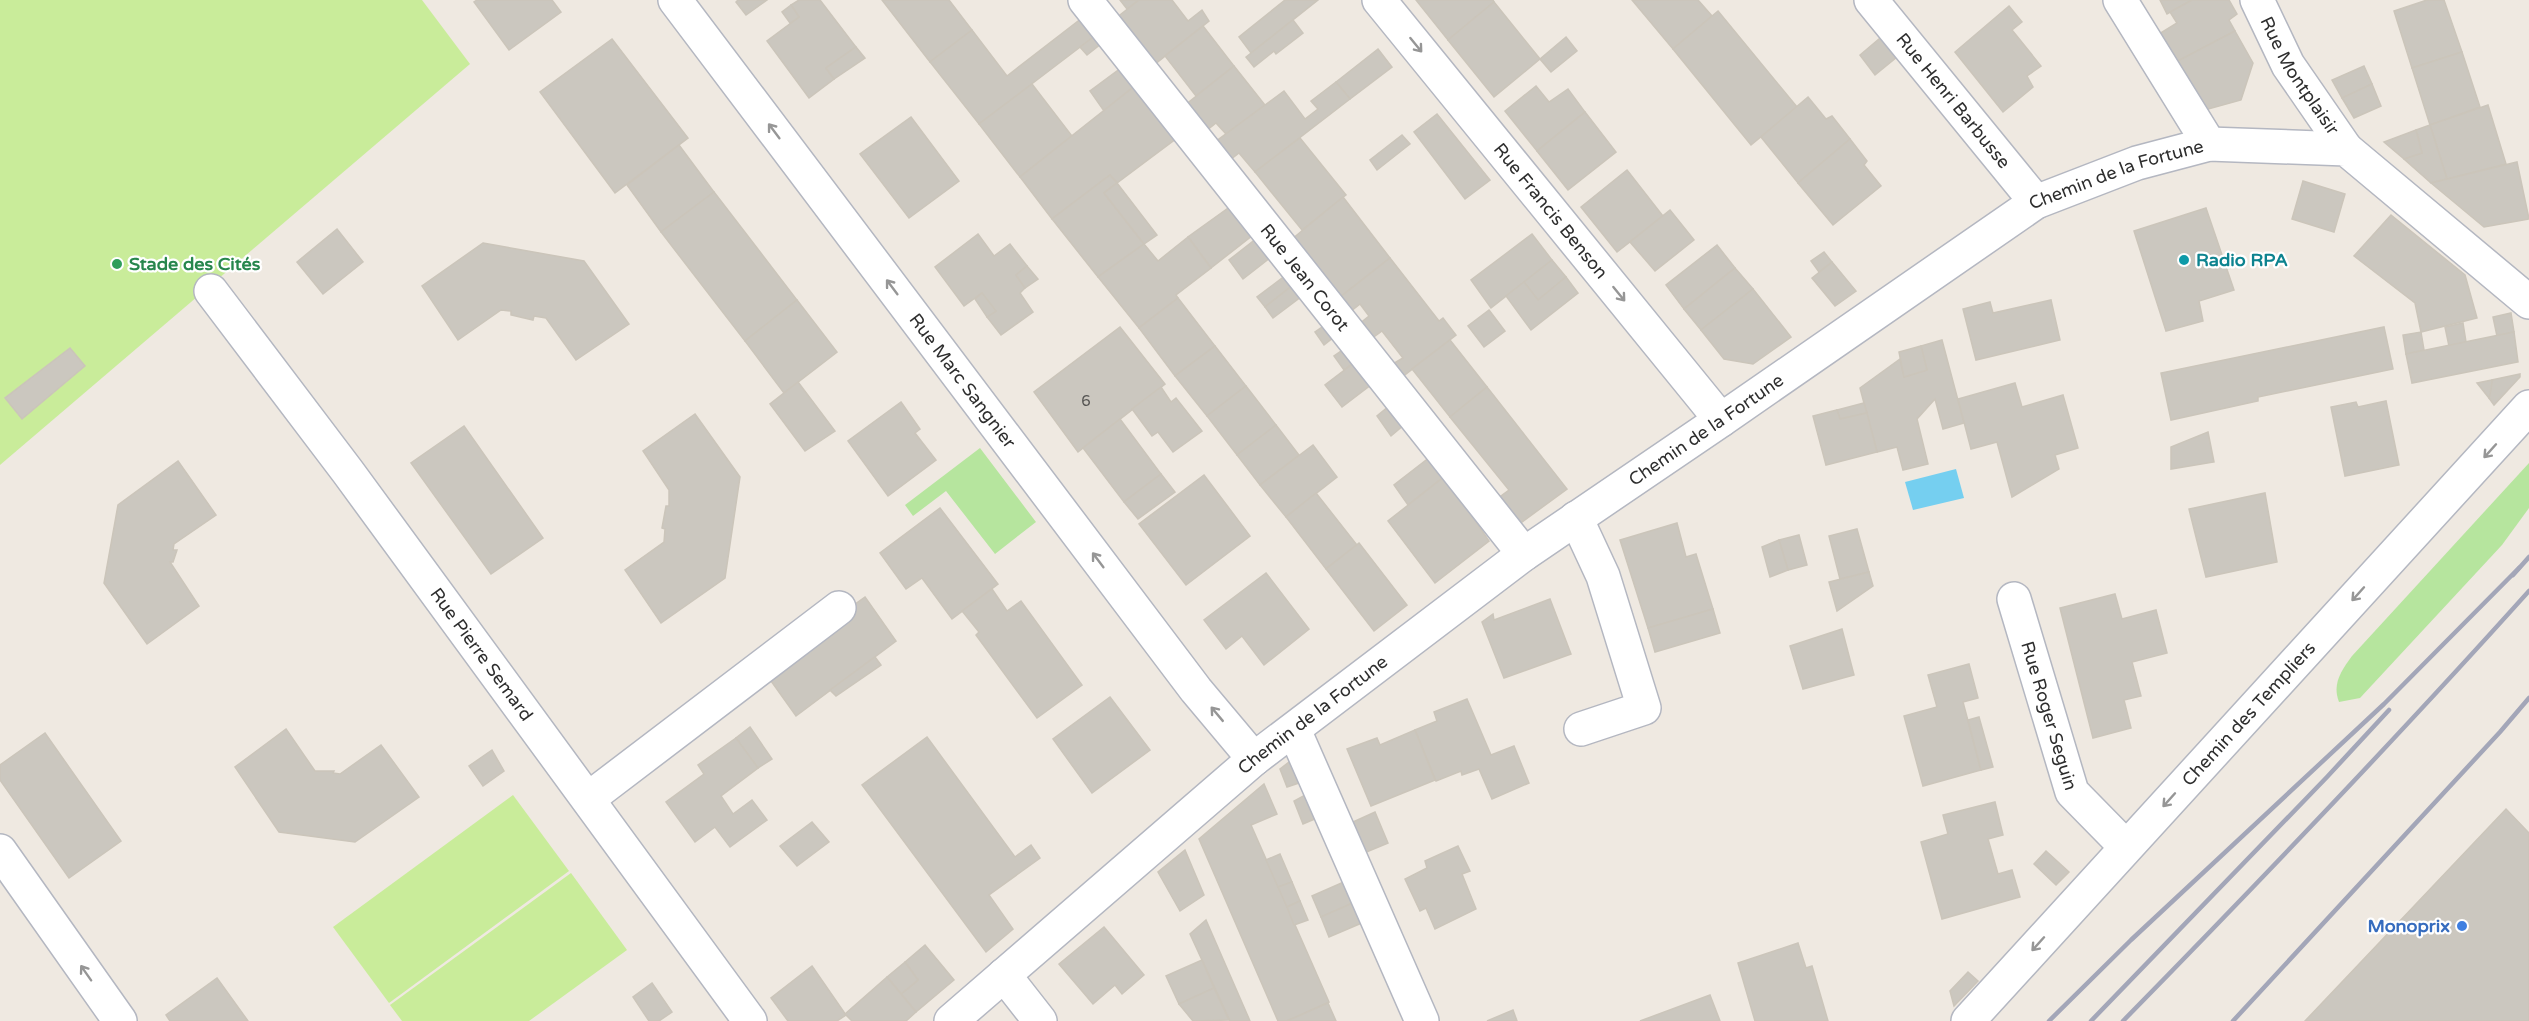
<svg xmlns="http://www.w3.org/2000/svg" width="2529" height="1021" viewBox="0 0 2529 1021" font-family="'Varela Round',sans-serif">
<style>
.green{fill:#b6e59e}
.pitch{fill:#c9ec9a}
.water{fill:#75cff0}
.building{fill:#cbc7bf;stroke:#cbc5ba;stroke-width:1.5}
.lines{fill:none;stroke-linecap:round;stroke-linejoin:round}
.minor-casing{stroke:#b4b7c1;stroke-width:36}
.minor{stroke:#fff;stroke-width:33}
.rail{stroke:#a3a6b8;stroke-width:4.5}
.oneway{stroke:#969696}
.culture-dot{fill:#0f9aa8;stroke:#fff;stroke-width:2}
.leisure-dot{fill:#2e9e5b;stroke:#fff;stroke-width:2}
.shop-dot{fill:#3f7fe0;stroke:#fff;stroke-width:2}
.labels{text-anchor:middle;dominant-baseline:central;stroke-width:4.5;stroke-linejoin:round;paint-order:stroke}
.number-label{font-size:15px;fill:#555452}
.street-label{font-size:18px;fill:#2e2e2e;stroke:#fff}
.culture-label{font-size:18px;font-weight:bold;fill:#0d838f;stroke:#fff;text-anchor:start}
.leisure-label{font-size:18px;font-weight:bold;fill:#27864d;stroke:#fff;text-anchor:start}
.shop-label{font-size:18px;font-weight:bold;fill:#366cbe;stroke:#fff;text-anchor:end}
</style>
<rect width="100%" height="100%" fill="#efe9e1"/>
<!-- green -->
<g class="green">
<polygon points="980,448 1036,522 995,554 946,491 913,516 905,505"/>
<path d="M2529 463V508L2502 545 2360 698 2339 702C2332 684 2341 671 2352 656Z"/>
</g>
<!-- pitch -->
<g class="pitch">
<polygon points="0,0 422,0 470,64 0,465"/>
<polygon points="513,795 569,871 389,1003 333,927"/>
<polygon points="571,873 627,950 529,1021 402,1021 390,1005"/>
</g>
<!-- water -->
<polygon class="water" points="1956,469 1964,498 1913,510 1905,482"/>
<!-- building -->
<g class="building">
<polygon points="477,0 552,0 561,12 509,50 474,2"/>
<polygon points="738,0 767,0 746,15 736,2"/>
<polygon points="799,0 820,0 856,47 826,68 834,79 809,98 767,41 799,17 791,5"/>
<polygon points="882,0 949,0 972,30 930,62"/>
<polygon points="1120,0 1139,0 1127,9"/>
<polygon points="1139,0 1172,0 1188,21 1202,10 1209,21 1154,65 1116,18"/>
<polygon points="1285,0 1318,0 1251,53 1239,37"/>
<polygon points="1416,0 1493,0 1494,2 1448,40"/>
<polygon points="1632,0 1698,0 1712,16 1673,49"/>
<polygon points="2160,0 2192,0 2167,14"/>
<polygon points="2192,0 2229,0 2237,14 2229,20 2235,31 2176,62 2159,34 2177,23 2170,12"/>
<polygon points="2427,0 2444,0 2462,52 2412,68 2394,11"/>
<polygon points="1494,2 1540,59 1494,97 1448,40"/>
<polygon points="791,5 799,17 790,23 782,12"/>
<polygon points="2009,6 2022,22 2012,30 2041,66 2027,76 2033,87 2003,112 1955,52"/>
<polygon points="1718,11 1797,107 1751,145 1673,49"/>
<polygon points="1082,18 1096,35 979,124 930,62 972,30 1007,76"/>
<polygon points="1293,20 1303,33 1276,54 1274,51 1254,67 1246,57"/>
<polygon points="1203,26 1234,66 1196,96 1165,56"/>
<polygon points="2235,31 2253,63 2241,100 2205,110 2176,62"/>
<polygon points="1886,33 1902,53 1875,75 1860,55"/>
<polygon points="1096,35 1102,43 1087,55 1080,47"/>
<polygon points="1566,37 1577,51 1551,72 1540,59"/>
<polygon points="612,39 688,138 615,193 540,92"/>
<polygon points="856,47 865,58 834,79 826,68"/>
<polygon points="1378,49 1392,67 1350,99 1336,82"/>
<polygon points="2462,52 2480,107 2430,125 2412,68"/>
<polygon points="1234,66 1265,105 1226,134 1216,123 1206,131 1185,105"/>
<polygon points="2364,66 2372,84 2342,98 2332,80"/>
<polygon points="1121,68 1136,85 1104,111 1090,91"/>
<polygon points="1336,82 1350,99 1255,172 1239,153 1230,160 1215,142 1284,91 1305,119 1318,109 1311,101"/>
<polygon points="1032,84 1072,136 1020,177 979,124"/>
<polygon points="2372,84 2381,106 2354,118 2342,98"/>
<polygon points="1136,85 1177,138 1117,183 1110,175 1052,219 1020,177"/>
<polygon points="1536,86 1549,102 1568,89 1585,112 1537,151 1505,111"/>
<polygon points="1808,97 1826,119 1832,116 1850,139 1798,183 1761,137"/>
<polygon points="2488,105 2506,164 2447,179 2430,125"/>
<polygon points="1585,112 1616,152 1568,190 1537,151"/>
<polygon points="1437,114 1490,180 1465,199 1414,132"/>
<polygon points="911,117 959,181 909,218 860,154"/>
<polygon points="2430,125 2447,179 2431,183 2404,159 2422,153 2416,130"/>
<polygon points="2416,130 2422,153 2404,159 2384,142"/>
<polygon points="1402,135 1410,144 1377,170 1370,160"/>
<polygon points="1300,138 1346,195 1302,230 1255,172"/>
<polygon points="1850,139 1867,161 1864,165 1881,186 1833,225 1798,183"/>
<polygon points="679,145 714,192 661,232 627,185"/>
<polygon points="2517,162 2529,219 2484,227 2431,183"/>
<polygon points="1627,170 1663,216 1617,252 1581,207"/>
<polygon points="1110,175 1117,183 1104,193 1144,244 1098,277 1052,219"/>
<polygon points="2303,181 2345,194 2334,232 2292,219"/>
<polygon points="1117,183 1157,235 1144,244 1104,193"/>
<polygon points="714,192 797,300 745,341 661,232"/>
<polygon points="1343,197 1390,258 1339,298 1292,239"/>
<polygon points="1231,206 1253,235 1211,268 1188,237"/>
<polygon points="2206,208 2234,290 2199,301 2203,321 2166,331 2134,231"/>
<polygon points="1670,210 1694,240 1655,271 1630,242"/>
<polygon points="2391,215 2465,275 2477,318 2421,332 2415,303 2354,256"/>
<polygon points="337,229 363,262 323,294 297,262"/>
<polygon points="978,234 994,256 1010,244 1027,266 1016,275 1025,288 1020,293 1033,312 1001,335 987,317 996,311 982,293 964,306 935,267"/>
<polygon points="1532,234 1552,260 1491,308 1471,280"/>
<polygon points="1188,237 1211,268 1176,295 1178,298 1139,328 1098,277 1144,244 1158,261"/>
<polygon points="1257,238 1271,257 1243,279 1229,260"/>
<polygon points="483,243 584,261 629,324 576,360 546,318 534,316 533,320 511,315 511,311 501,310 458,340 422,286"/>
<polygon points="1717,245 1735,268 1684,309 1666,285"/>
<polygon points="1824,252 1832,262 1819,272 1811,261"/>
<polygon points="1390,258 1439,321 1443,318 1456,335 1401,378 1391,365 1403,358 1382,331 1371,339 1359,324 1369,316 1360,304 1350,312 1339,298"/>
<polygon points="1552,260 1566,277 1538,300 1524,282"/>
<polygon points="1832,262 1856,291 1835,306 1812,278"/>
<polygon points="1027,266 1038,279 1025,288 1016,275"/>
<polygon points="1735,268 1753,289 1701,330 1684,309"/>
<polygon points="1286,275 1293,285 1265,307 1257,297"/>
<polygon points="1566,277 1578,293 1531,330 1506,296 1524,282 1538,300"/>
<polygon points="1293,285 1302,296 1273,318 1265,307"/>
<polygon points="1753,289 1791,337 1753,364 1724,359 1701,330"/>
<polygon points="982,293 996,311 987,317 975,299"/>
<polygon points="1178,298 1215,346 1175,376 1139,328"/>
<polygon points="797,300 837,352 784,393 745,341"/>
<polygon points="2051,300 2060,340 1976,360 1963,309 1990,302 1993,313"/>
<polygon points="1489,310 1505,331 1484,347 1468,326"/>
<polygon points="2511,313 2514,332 2497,336 2493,317"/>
<polygon points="2463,323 2466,342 2449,346 2445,327"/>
<polygon points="1325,325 1334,337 1324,345 1315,332"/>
<polygon points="1120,327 1165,384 1078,452 1034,392"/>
<polygon points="2384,327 2393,369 2258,397 2258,401 2171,420 2161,373"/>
<polygon points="2421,332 2424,350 2406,354 2403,335"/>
<polygon points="2514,332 2518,362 2412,383 2406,354"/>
<polygon points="1450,340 1487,387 1450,417 1412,369"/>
<polygon points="1942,340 1964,423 1943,429 1935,399 1917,419 1928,464 1903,470 1897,447 1877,452 1860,388 1900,359 1904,377 1927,370 1921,346"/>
<polygon points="1215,346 1246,386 1207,416 1175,376"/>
<polygon points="1921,346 1927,370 1904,377 1899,352"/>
<polygon points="70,348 85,366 22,419 5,398"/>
<polygon points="1344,349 1355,362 1344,370 1334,356"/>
<polygon points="1355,362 1372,384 1342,407 1325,385"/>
<polygon points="2520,374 2520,377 2494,405 2489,398 2492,380"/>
<polygon points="2492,380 2491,390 2489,398 2477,383"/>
<polygon points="798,382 835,431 805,451 770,404"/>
<polygon points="2015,383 2022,407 2063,395 2078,448 2055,455 2059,469 2012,497 1997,442 1971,449 1958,399"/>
<polygon points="1246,386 1276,425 1237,455 1207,416"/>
<polygon points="1161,387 1171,402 1176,398 1202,431 1173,452 1158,432 1152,436 1132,409"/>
<polygon points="1487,387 1567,489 1518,525 1497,499 1509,490 1450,417"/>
<polygon points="2386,401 2399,465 2345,476 2331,407 2356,402 2358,407"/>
<polygon points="901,402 920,429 915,433 936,460 888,496 848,441"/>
<polygon points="1864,403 1867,413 1840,419 1837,410"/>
<polygon points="1389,406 1404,425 1391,436 1377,416"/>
<polygon points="1837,410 1840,419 1867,413 1877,452 1826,465 1813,416"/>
<polygon points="695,414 740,477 725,578 661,623 625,570 664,542 665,529 662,528 666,506 669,506 669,490 643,451"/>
<polygon points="1120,419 1161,474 1124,502 1083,448"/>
<polygon points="1276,425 1299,455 1260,485 1237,455"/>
<polygon points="464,426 543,538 491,574 411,463"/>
<polygon points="2208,432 2214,462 2171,469 2171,447"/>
<polygon points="1313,445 1337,477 1286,517 1260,485"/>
<polygon points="1430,457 1445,476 1408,505 1394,485"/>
<polygon points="178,461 216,515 174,544 173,550 177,550 173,562 170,562 199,606 147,644 104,583 118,505"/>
<polygon points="1161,474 1175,492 1138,519 1124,502"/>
<polygon points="1204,475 1250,536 1186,585 1139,524"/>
<polygon points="1445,476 1489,541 1435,583 1388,521"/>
<polygon points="1316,493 1357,545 1326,569 1286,517"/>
<polygon points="2265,493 2277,562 2206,577 2189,509"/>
<polygon points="940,508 998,584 952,619 922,578 906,589 880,553"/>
<polygon points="1677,523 1686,557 1696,554 1713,609 1648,628 1620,540"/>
<polygon points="1857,529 1869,572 1840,579 1829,536"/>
<polygon points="1799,535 1807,565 1788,570 1779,540"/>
<polygon points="1779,540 1788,570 1770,577 1762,547"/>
<polygon points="1359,543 1407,605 1374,631 1326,569"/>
<polygon points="1869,572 1873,586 1837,611 1829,582"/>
<polygon points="1266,573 1309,629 1264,665 1242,636 1226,649 1204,620"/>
<polygon points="992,589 1007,611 1021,601 1082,685 1037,718 976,635 979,632 962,611"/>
<polygon points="2115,594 2122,619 2156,610 2167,653 2132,662 2141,696 2124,700 2131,728 2093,738 2060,608"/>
<polygon points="865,597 896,641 796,716 771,681 805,655 798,645"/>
<polygon points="1550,599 1571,654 1504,678 1482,622 1493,614 1494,620"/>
<polygon points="1713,609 1720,633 1655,652 1648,628"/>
<polygon points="1842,629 1854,675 1803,689 1790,646"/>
<polygon points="875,657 881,665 836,696 830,690"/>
<polygon points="1969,664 1978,698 1963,702 1981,770 1923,786 1904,716 1937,707 1928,675"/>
<polygon points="1110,697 1150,750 1092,793 1053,739"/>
<polygon points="1467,699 1491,755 1514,746 1529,783 1492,799 1479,769 1462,775 1461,771 1436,781 1415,730 1437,721 1434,712"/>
<polygon points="1979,717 1993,767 1981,770 1968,720"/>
<polygon points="750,727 772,759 758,768 736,738"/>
<polygon points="286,729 315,771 334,771 333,773 340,774 381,745 419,797 355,842 279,832 235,767"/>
<polygon points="1415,730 1435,780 1371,806 1347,749 1377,738 1380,745"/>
<polygon points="45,733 121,841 69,878 0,780 0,765"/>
<polygon points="927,737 1015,857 1031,845 1040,858 989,895 1013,929 986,952 862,785"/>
<polygon points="736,738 758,768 721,796 733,814 752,800 767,820 730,847 715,827 695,842 666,802 704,774 698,765"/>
<polygon points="492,750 504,771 483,786 469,766"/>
<polygon points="1293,759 1302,782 1287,787 1280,769"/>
<polygon points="1264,784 1277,814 1251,825 1329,1002 1287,1021 1278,1021 1199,839"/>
<polygon points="1307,794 1317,818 1303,824 1294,801"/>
<polygon points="1995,802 2003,835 1988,839 1998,874 2012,870 2020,897 1942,919 1921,842 1948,834 1943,815"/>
<polygon points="2506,809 2529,833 2529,1021 2305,1021"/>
<polygon points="1375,812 1388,843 1364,853 1351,823"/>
<polygon points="812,822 829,842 797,866 780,846"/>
<polygon points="1458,846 1470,871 1462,874 1476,909 1435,929 1426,908 1420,911 1405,879 1427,868 1425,861"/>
<polygon points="1185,850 1204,895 1180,911 1158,872"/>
<polygon points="2046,851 2069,872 2056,885 2034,864"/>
<polygon points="1280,854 1292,882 1278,887 1266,860"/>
<polygon points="1346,881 1355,902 1321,917 1312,896"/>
<polygon points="1292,882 1300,901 1287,907 1278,887"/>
<polygon points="1300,901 1308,920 1294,925 1287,907"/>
<polygon points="1355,902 1364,922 1329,937 1321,917"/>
<polygon points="1206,920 1250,1021 1230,1021 1190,934"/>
<polygon points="1104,927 1144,975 1122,994 1115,985 1093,1004 1059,964"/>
<polygon points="1798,943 1806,968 1812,966 1828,1021 1755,1021 1738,963"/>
<polygon points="925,945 954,980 916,1012 901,994 918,980 905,962"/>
<polygon points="1202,960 1214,988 1179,1004 1166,976"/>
<polygon points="905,962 918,980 901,994 887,977"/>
<polygon points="812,966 846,1015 837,1021 788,1021 771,998"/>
<polygon points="1968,972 1978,981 1954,1006 1950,991"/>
<polygon points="887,977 916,1012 906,1021 852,1021 845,1014"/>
<polygon points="217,978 248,1021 170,1021 166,1015"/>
<polygon points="652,983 672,1012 659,1021 649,1021 633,997"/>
<polygon points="1214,988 1229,1020 1193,1021 1179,1004"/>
<polygon points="1710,995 1720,1021 1640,1021"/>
<polygon points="1328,1003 1336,1021 1287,1021"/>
<polygon points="1513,1010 1517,1021 1487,1021"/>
</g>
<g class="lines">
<!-- minor casing -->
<g class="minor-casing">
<g id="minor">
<path id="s1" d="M675 0 1196 690 1254 759"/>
<path id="s2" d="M1085 0 1524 554"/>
<path id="s3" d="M1379 0 1721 420"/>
<path id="s4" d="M1871 0 2036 202"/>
<polyline points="2120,0 2209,144"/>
<path id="s5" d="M2257 0 2288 65 2346 149"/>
<path id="s6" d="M211 291 348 472 750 1021"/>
<polyline points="1576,518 1603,576 1644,708 1581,729"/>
<path id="s7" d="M2014 599 2072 792 2126 847"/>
<polyline points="1294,730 1422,1021"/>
<polyline points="588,799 839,608"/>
<polyline points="0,851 120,1021"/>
<polyline points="1004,975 1040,1021"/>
<path id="s8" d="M951 1021 1254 759 1524 554 1721 420 2036 202 2137 163 2209 144 2346 149 2529 302"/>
<path id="s9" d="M1968 1021 2529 407"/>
</g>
</g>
<!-- minor -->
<use href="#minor" class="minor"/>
<!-- rail -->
<g class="rail">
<polyline points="2513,575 2529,557"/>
<polyline points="2049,1021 2131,940 2384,704 2519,568"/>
<polyline points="2091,1021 2327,777 2389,710"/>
<path d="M2123 1021C2261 880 2397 738 2529 591"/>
<polyline points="2233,1021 2500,732 2529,698"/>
</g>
</g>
<!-- one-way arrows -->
<defs><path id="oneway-shaft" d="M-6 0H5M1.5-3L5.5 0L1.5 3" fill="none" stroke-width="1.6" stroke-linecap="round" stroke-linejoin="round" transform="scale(1.5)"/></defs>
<g class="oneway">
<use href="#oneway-shaft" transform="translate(1416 45) rotate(51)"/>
<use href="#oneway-shaft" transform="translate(774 131) rotate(-127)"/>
<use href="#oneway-shaft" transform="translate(892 287) rotate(-127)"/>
<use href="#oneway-shaft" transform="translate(1619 294) rotate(51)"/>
<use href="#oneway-shaft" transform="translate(2490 451) rotate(132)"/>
<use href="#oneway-shaft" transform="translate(1098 560) rotate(-127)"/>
<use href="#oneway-shaft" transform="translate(2358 594) rotate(132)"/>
<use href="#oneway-shaft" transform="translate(1217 714) rotate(-130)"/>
<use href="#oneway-shaft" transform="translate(2169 800) rotate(132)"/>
<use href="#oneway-shaft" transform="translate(2038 944) rotate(132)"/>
<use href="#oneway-shaft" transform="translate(86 973) rotate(-125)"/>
</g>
<!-- markers -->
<circle class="culture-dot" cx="2184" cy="260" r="6"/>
<circle class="leisure-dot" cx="117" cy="264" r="6"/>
<circle class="shop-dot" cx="2462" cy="926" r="6"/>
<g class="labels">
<!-- number labels -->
<g class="number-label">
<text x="1086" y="401">6</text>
</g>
<!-- street labels -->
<g class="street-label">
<text stroke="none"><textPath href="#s5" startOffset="87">Rue Montplaisir</textPath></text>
<text stroke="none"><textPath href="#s4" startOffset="130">Rue Henri Barbusse</textPath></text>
<text stroke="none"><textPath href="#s8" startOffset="1446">Chemin de la Fortune</textPath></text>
<text stroke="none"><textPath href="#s3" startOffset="272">Rue Francis Benson</textPath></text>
<text stroke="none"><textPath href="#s2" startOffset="354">Rue Jean Corot</textPath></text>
<text stroke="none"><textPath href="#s1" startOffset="477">Rue Marc Sangnier</textPath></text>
<text stroke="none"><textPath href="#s8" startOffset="960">Chemin de la Fortune</textPath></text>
<text stroke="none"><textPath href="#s6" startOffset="453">Rue Pierre Semard</textPath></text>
<text stroke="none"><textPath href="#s9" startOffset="416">Chemin des Templiers</textPath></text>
<text stroke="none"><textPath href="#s7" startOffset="122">Rue Roger Seguin</textPath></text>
<text stroke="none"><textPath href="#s8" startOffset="474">Chemin de la Fortune</textPath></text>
</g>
<!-- culture labels -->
<g class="culture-label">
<text x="2196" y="260">Radio RPA</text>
</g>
<!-- leisure labels -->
<g class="leisure-label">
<text x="129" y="264">Stade des Cités</text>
</g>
<!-- shop labels -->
<g class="shop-label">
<text x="2450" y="926">Monoprix</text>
</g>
</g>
</svg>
